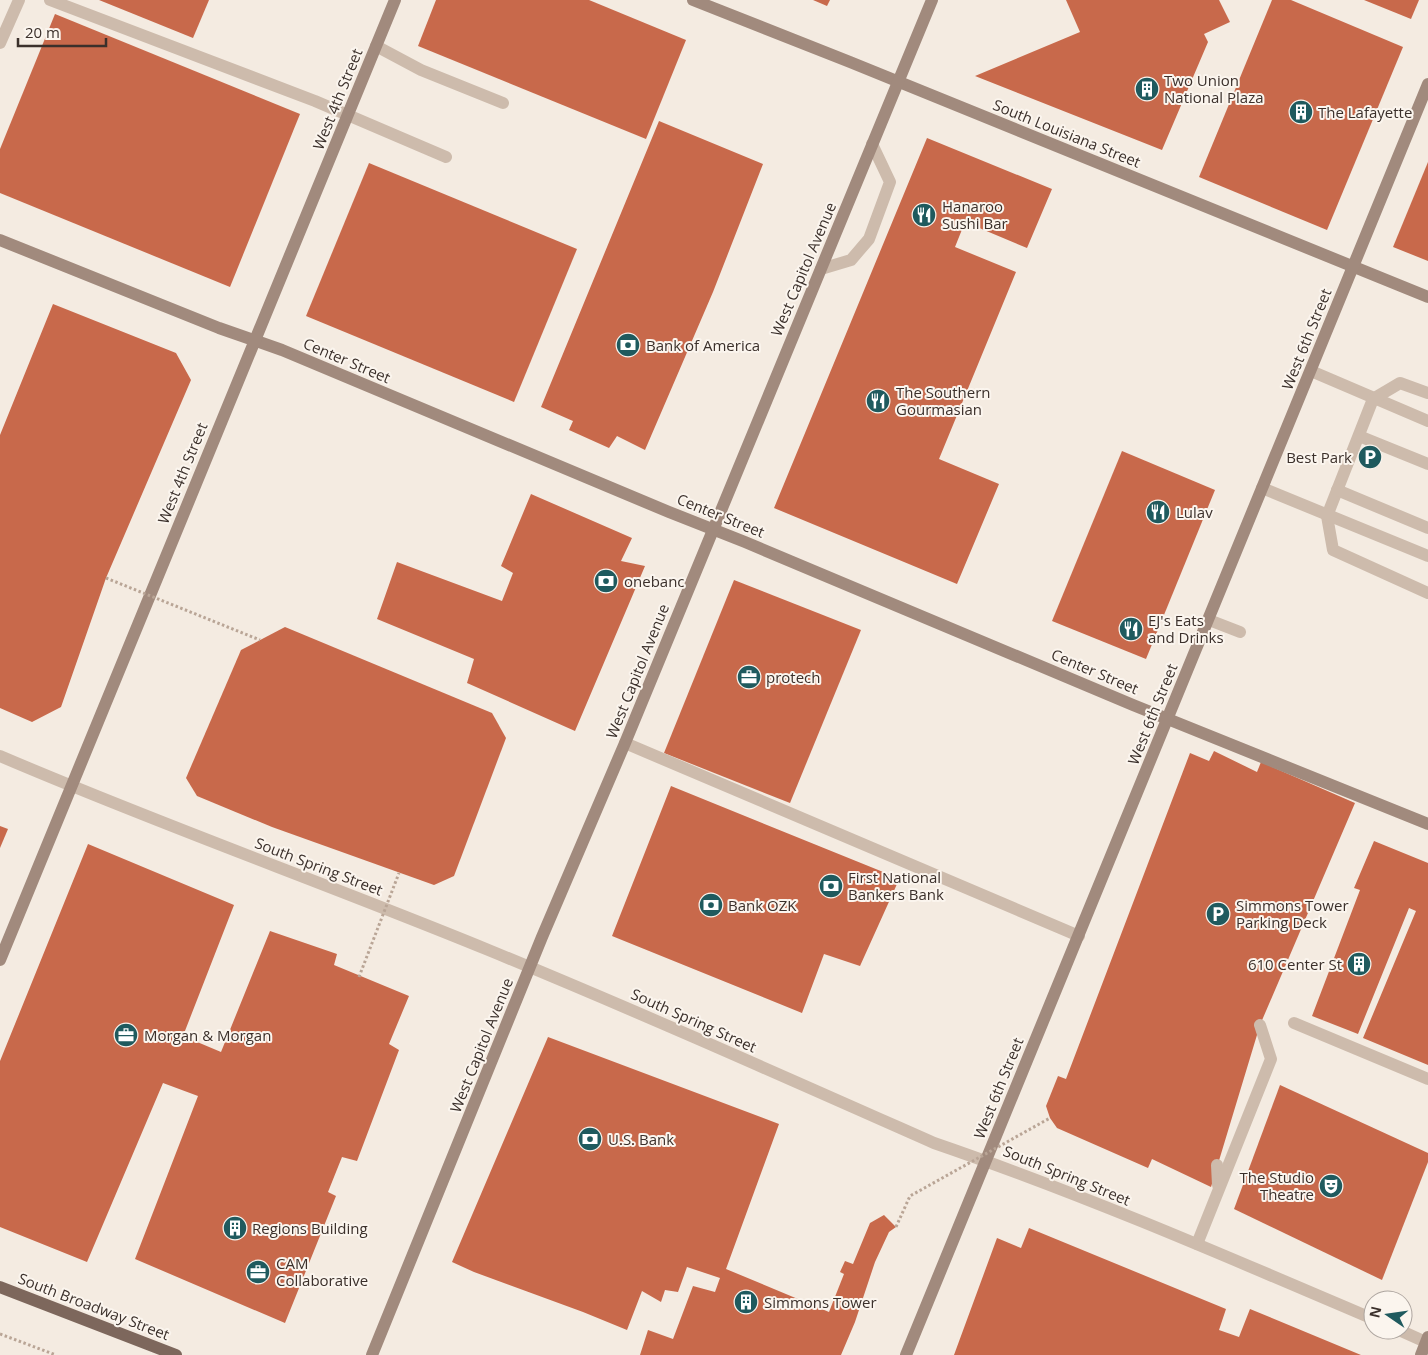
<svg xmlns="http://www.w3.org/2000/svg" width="1428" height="1355" viewBox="0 0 1428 1355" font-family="'Open Sans',sans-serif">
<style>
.building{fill:#c8694b}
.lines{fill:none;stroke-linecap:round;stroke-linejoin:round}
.path{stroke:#b9a596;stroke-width:3;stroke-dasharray:2.5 2.5;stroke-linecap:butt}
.lane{stroke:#cdbbac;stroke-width:12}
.street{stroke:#cdbbac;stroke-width:12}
.secondary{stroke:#a18a7d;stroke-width:12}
.primary{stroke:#7d675c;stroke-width:12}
.path-bridge{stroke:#b9a596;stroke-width:3;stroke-dasharray:2.5 2.5;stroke-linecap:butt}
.labels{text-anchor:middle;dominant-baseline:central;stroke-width:4;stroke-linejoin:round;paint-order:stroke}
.poi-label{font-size:15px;fill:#3b302b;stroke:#fbf5ee;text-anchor:start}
.street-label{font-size:15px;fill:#3b302b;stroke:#fbf5ee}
</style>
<rect width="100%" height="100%" fill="#f4ebe1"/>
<!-- building -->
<g class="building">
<polygon points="99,0 209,0 193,38"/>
<polygon points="436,0 589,0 686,40 646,139 418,46"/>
<polygon points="813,0 830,0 827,6"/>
<polygon points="1066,0 1219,0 1230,22 1204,34 1208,42 1162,150 975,76 1080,32"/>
<polygon points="1272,0 1291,0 1403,47 1327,230 1199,177"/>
<polygon points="1364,0 1419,0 1411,19"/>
<polygon points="55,14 300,114 230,287 0,193 0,149"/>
<polygon points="659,121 763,164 713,292 645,450 617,436 609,448 569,430 573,421 541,407"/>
<polygon points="927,138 1052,189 1027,248 965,222 955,247 1016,272 939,459 999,484 957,584 774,508"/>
<polygon points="1428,162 1428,261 1393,247"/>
<polygon points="369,163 577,249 514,402 306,316"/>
<polygon points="53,304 176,353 191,380 106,578 61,707 32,722 0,708 0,435"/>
<polygon points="1122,451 1215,490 1146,659 1052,621"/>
<polygon points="531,494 632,538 621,561 645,566 575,731 467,683 474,659 377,619 397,562 502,601 513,573 501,566"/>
<polygon points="734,580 861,630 790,803 664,753"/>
<polygon points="285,627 492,713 506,738 454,876 434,885 272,827 197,796 186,778 241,650"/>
<polygon points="1214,751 1257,772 1261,762 1355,803 1260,1025 1211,1187 1152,1159 1148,1168 1057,1128 1050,1118 1046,1106 1058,1076 1066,1079 1190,753 1209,761"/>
<polygon points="671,786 898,878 897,884 860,966 824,954 802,1013 612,936"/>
<polygon points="0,826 8,829 0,848"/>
<polygon points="1374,841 1428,863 1428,1065 1363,1038 1416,911 1409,908 1358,1034 1312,1016 1360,890 1354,888"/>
<polygon points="88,844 234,905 183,1036 221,1052 270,931 337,954 334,965 409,996 389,1044 399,1050 357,1161 342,1157 328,1192 336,1196 285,1323 135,1259 198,1096 163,1083 87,1262 0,1227 0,1061"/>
<polygon points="548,1037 779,1124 726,1269 829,1312 844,1274 840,1272 845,1261 853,1264 870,1223 884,1215 896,1227 889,1232 875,1262 855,1322 841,1355 640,1355 648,1330 673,1339 693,1286 715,1292 720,1278 687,1267 678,1292 665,1290 661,1302 642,1291 627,1330 583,1312 474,1272 452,1262"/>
<polygon points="1280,1085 1428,1153 1428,1162 1382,1280 1234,1209"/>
<polygon points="1029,1228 1226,1309 1219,1330 1239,1337 1250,1309 1361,1355 954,1355 997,1238 1021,1248"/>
</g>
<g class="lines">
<!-- path -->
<polyline class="path" points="0,1334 56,1355"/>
<!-- lane -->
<g class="lane">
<polyline points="50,0 315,101 446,157"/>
<polyline points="0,43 19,0"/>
<polyline points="376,46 421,70 503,103"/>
<polyline points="821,269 851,260 869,239 890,182 872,144"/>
<polyline points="1311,371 1428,421"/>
<polyline points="1428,393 1400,383 1373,399 1327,516 1333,550 1428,593"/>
<polyline points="1359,436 1428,464"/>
<polyline points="1262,488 1428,556"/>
<polyline points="1337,490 1428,528"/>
<polyline points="1209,620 1240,632"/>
<polyline points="625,743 1079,936"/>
<polyline points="1294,1023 1428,1079"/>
<polyline points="1217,1165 1218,1185"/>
<polyline points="1197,1244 1271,1059 1260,1025"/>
</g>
<!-- street -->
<g class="street">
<path d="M0 756C161 825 325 883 486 949 637 1011 785 1077 934 1143 1083 1194 1228 1257 1373 1319"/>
<polyline points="1399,1330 1428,1343"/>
</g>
<!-- secondary -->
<g class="secondary">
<polyline points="693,0 850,62 1428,297"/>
<polyline points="0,240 219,328 282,350 669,512 745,542 1133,705 1428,824"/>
<polyline points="0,960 395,0"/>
<polyline points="372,1355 542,937 625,743 932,0"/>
<polyline points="906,1355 1428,84"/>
<polyline points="1421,1355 1428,1337"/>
</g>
<!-- primary -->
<polyline class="primary" points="0,1287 176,1355"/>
<!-- path-bridge -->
<g class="path-bridge">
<polyline points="106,578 260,640"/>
<polyline points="359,977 399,873"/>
<polyline points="896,1227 910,1196 1050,1118"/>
</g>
</g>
<!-- icons -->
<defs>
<g id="building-disc" transform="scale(1.25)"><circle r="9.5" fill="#1f5a5e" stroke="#fbf5ee"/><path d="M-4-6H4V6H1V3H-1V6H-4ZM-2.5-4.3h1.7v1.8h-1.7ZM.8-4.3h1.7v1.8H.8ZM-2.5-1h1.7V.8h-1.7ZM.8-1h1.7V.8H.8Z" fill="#fff"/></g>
<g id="restaurant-disc" transform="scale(1.25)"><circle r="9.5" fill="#1f5a5e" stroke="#fbf5ee"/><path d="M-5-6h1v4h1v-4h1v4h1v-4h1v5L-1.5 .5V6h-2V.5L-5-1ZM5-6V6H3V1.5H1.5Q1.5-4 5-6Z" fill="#fff"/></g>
<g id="bank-disc" transform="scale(1.25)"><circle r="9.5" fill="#1f5a5e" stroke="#fbf5ee"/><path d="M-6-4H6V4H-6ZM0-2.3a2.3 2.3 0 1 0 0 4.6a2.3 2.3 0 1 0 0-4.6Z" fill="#fff"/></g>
<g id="parking-disc" transform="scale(1.25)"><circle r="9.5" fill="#1f5a5e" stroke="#fbf5ee"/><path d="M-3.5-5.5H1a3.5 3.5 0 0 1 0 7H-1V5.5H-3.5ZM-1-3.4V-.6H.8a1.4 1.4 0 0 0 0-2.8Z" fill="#fff"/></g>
<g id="office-disc" transform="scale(1.25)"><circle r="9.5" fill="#1f5a5e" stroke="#fbf5ee"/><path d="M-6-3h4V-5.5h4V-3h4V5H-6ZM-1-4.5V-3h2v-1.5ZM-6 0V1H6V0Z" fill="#fff"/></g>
<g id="theatre-disc" transform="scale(1.25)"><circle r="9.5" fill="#1f5a5e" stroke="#fbf5ee"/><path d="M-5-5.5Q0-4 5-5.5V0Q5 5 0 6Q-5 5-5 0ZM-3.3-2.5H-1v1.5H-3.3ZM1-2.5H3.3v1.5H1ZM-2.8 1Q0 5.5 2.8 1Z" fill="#fff"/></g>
</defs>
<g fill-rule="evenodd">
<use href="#building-disc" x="1147" y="89"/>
<use href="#building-disc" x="1301" y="112"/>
<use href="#restaurant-disc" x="924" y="215"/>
<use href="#bank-disc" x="628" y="345"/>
<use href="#restaurant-disc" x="878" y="401"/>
<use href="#parking-disc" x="1370" y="457"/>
<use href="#restaurant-disc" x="1158" y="512"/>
<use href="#bank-disc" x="606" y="581"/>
<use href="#restaurant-disc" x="1131" y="629"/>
<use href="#office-disc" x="749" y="677"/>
<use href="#bank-disc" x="831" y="886"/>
<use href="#bank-disc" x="711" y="905"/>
<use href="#parking-disc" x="1218" y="914"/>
<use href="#building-disc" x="1359" y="964"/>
<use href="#office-disc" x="126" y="1035"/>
<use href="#bank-disc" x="590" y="1139"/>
<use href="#theatre-disc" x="1331" y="1186"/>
<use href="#building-disc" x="235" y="1228"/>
<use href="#office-disc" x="258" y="1272"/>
<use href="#building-disc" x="746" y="1302"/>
</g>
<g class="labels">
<!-- poi labels -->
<g class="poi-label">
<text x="1164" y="80">Two Union<tspan x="1164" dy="17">National Plaza</tspan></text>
<text x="1318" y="112">The Lafayette</text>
<text x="942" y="206">Hanaroo<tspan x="942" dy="17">Sushi Bar</tspan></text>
<text x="646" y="345">Bank of America</text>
<text x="896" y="392">The Southern<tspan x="896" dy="17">Gourmasian</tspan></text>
<text x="1352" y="457" text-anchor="end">Best Park</text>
<text x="1176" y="512">Lulav</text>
<text x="624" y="581">onebanc</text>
<text x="1148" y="620">EJ's Eats<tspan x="1148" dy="17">and Drinks</tspan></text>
<text x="766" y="677">protech</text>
<text x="848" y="877">First National<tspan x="848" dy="17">Bankers Bank</tspan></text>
<text x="728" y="905">Bank OZK</text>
<text x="1236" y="905">Simmons Tower<tspan x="1236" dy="17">Parking Deck</tspan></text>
<text x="1342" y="964" text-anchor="end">610 Center St</text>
<text x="144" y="1035">Morgan &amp; Morgan</text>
<text x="608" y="1139">U.S. Bank</text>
<text x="1314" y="1177" text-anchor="end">The Studio<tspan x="1314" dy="17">Theatre</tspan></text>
<text x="252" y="1228">Regions Building</text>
<text x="276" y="1263">CAM<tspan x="276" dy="17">Collaborative</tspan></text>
<text x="764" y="1302">Simmons Tower</text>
</g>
<!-- street labels -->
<g class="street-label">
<text transform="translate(337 99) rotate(-68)">West 4th Street</text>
<text transform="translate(1067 133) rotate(22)">South Louisiana Street</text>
<text transform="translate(803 269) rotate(-67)">West Capitol Avenue</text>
<text transform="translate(1306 339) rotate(-68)">West 6th Street</text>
<text transform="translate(347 360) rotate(23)">Center Street</text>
<text transform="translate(182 473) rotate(-68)">West 4th Street</text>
<text transform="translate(721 515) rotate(22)">Center Street</text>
<text transform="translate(637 671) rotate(-68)">West Capitol Avenue</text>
<text transform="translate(1095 671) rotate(23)">Center Street</text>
<text transform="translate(1152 714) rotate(-68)">West 6th Street</text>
<text transform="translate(319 866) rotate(21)">South Spring Street</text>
<text transform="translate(694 1020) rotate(24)">South Spring Street</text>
<text transform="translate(481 1045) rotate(-68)">West Capitol Avenue</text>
<text transform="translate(998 1088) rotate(-68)">West 6th Street</text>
<text transform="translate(1067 1175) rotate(22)">South Spring Street</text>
<text transform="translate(94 1306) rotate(21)">South Broadway Street</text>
</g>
</g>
<!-- north arrow -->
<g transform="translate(1388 1315) rotate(283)"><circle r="24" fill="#fbf5ee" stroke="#aea6a0"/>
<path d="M0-4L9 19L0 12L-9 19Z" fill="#1f5a5e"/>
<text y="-8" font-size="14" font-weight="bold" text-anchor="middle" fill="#3b302b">N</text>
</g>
<!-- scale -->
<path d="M18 38v8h88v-8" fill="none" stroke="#3b302b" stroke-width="2.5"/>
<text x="25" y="38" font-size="15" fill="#3b302b" stroke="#fbf5ee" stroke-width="4" paint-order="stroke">20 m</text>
</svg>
